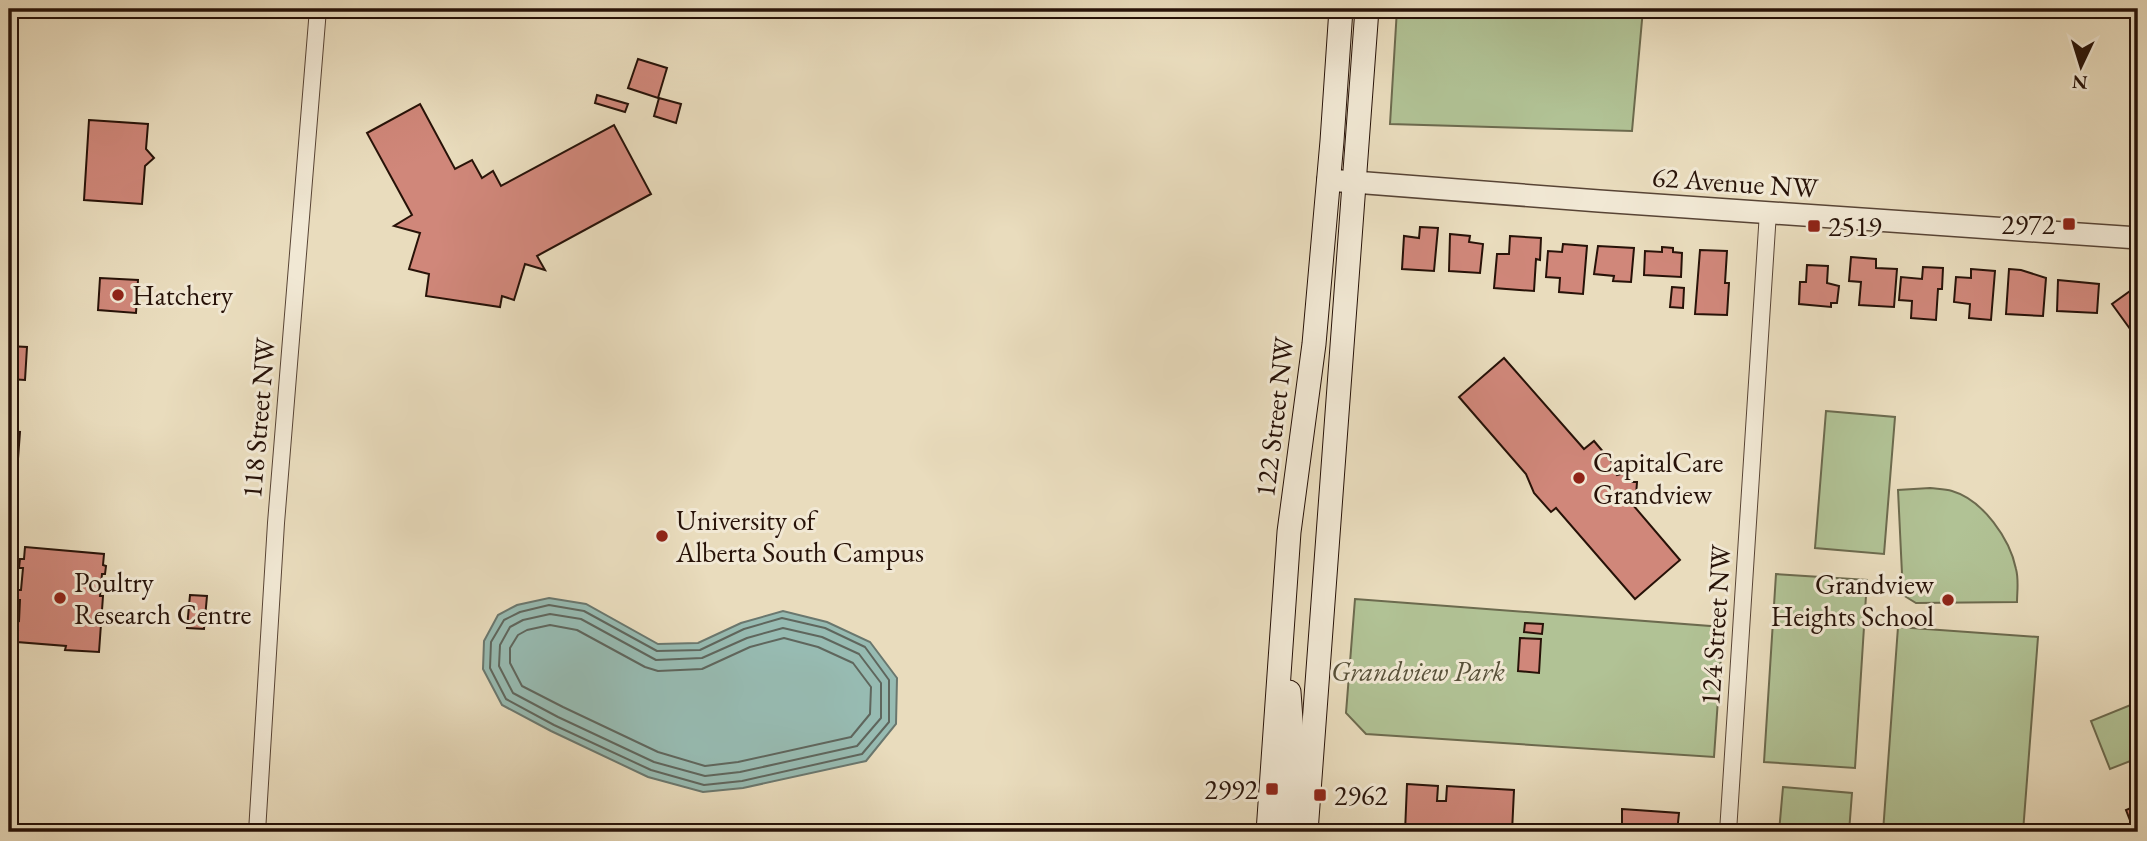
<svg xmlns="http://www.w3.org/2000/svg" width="2147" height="841" viewBox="0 0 2147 841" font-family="'EB Garamond',serif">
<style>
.green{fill:#b1c295;stroke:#6c6a4e;stroke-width:2}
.water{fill:#97bbb2;stroke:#6a776e;stroke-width:2}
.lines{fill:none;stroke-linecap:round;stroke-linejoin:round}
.shore{stroke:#5f665d;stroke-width:2}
.building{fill:#d0877a;stroke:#271208;stroke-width:2}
.minor-casing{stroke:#584435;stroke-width:18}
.tertiary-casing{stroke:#584435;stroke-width:24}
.secondary-casing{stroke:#271208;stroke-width:25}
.minor{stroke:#f1e8d4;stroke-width:16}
.tertiary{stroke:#f1e8d4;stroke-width:21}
.secondary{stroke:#f1e8d4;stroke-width:23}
.poi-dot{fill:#8f2418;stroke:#f1e8d4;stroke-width:2.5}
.labels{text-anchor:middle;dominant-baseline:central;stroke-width:6;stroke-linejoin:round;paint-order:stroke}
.street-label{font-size:28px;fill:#271208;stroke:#f1e8d4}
.poi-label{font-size:28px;fill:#271208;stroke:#f1e8d4;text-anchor:start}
.park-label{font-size:28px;font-style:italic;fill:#575039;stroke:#f1e8d4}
</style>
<rect width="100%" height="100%" fill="#e9dcbd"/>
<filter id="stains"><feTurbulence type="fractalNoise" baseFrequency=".00286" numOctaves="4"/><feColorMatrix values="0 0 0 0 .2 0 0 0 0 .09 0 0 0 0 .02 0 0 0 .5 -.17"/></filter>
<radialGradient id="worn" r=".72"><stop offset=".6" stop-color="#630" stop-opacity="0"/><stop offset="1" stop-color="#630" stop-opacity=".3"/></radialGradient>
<!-- green -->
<g class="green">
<polygon points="1397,9 1643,9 1632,131 1390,124"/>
<polygon points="1826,411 1895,417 1884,554 1815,548"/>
<path d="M1930 488C1937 489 1945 489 1952 491 1983 500 2010 539 2016 569 2019 580 2017 592 2017 602L1916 603 1903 595 1898 490Z"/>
<polygon points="1776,574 1867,580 1855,768 1764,762"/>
<polygon points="1355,599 1723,627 1714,757 1366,734 1346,713"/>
<polygon points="1898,627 2038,637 2023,832 1883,832"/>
<polygon points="2138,702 2138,758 2110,769 2091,721"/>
<polygon points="1783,787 1852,793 1849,832 1779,832"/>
</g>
<!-- water -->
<polygon class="water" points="549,598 586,604 658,644 698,643 741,623 783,611 827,622 870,642 897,678 896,724 866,761 743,788 703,792 648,777 551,731 502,705 483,669 484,641 498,615 517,605"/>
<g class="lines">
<!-- shore -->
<g class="shore">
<polygon points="549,605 584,611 657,651 700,650 744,629 782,618 825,628 865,647 889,680 889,722 862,754 742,781 704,785 651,770 554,725 506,699 490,668 491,642 504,620 520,612"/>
<polygon points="550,614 581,619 656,660 702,658 747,638 783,628 822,637 859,654 881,683 881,718 857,746 740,772 705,776 654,762 558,717 513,693 499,666 500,645 510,627 523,620"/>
<polygon points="550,625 577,630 645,667 658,671 702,669 750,647 784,638 818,647 853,663 871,687 870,714 851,737 738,762 705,766 658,752 563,707 522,686 510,663 510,648 518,635 527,630"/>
</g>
</g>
<!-- building -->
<g class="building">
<polygon points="638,59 667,68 658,98 628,88"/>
<polygon points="597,95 628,104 625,112 595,103"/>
<polygon points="659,98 681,104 676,123 654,116"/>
<polygon points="420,104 455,169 472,160 482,178 493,171 501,186 614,125 651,194 537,256 545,270 525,264 514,300 502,296 500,307 426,296 429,274 409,269 420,233 394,226 412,215 367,133"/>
<polygon points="89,120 148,124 146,149 154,158 145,166 142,204 84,200"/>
<polygon points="1420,227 1438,228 1434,271 1402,269 1404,236 1419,238"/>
<polygon points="1450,234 1470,236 1469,242 1483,244 1480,273 1449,271"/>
<polygon points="1510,236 1541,238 1540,260 1536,259 1534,291 1494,288 1497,254 1509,254"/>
<polygon points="1563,244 1587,246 1583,294 1559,292 1560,278 1546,277 1548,251 1562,252"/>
<polygon points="1598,246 1634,248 1631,282 1613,281 1614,276 1594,274"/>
<polygon points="1662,247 1673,248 1673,252 1682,253 1681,277 1644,275 1645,251 1662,252"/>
<polygon points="1700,250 1727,251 1725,283 1729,283 1727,315 1695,314"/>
<polygon points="1851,257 1876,259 1876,268 1897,269 1894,307 1859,305 1861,282 1849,281"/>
<polygon points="1807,265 1828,266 1827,283 1839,286 1837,303 1831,303 1831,307 1799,304 1800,282 1806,282"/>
<polygon points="1923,267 1943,268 1942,289 1938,289 1936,320 1911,318 1912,301 1899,300 1901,277 1922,279"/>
<polygon points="1971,269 1995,271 1991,320 1969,318 1970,304 1954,302 1956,277 1971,278"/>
<polygon points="2009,269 2021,270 2046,278 2043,316 2006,314"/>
<polygon points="100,278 138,280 136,313 98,310"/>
<polygon points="2058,280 2099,284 2097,313 2057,311"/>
<polygon points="2137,286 2138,288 2138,340 2112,304"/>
<polygon points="1672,287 1684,288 1683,308 1670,307"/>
<polygon points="9,346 27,347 25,380 9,379"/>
<polygon points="1504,358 1584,449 1594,441 1616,467 1613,470 1617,475 1628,472 1630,482 1637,482 1636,496 1639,500 1633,505 1680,560 1635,599 1556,508 1551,512 1534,493 1526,474 1459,397"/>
<polygon points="9,431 20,432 17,472 9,471"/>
<polygon points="25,547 104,554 103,565 106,566 105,574 102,574 100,596 103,596 99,652 65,650 66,646 17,642 18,631 14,631 15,620 19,621 20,600 17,600 18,590 21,590 23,568 19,568 20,559 24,559"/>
<polygon points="190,595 207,596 204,629 187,628"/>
<polygon points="1525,623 1543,624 1542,634 1524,632"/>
<polygon points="1520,638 1541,639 1539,673 1518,671"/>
<polygon points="1407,784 1438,786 1437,801 1446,801 1447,786 1514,790 1512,832 1514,832 1405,832"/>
<polygon points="2138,805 2138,832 2130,832 2129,830 2133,828 2126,810"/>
<polygon points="1622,809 1679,813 1677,832 1622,832"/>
</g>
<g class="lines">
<!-- minor casing -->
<g class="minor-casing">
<g id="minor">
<polyline points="257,832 276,523 318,9"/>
<polyline points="1728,832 1768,212"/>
</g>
</g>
<!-- tertiary casing -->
<g class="tertiary-casing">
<polyline id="tertiary" points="1328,180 1599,201 2138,238"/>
</g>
<!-- secondary casing -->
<g class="secondary-casing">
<g id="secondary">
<polyline points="1268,832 1289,532 1314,344 1332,141 1341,9"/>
<polyline points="1288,832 1293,747 1289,692"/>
<polyline points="1306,832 1367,9"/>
</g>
</g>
<!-- minor -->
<use href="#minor" class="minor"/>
<!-- tertiary -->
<use href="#tertiary" class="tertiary"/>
<!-- secondary -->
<use href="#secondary" class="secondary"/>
</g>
<!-- markers -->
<g class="poi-dot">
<rect x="2062" y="217" width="14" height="14" rx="3.5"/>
<rect x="1807" y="219" width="14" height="14" rx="3.5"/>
<circle cx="118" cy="295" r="7"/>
<circle cx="1579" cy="478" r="7"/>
<circle cx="662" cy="536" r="7"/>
<circle cx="60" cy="598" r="7"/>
<circle cx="1948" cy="600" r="7"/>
<rect x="1265" y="782" width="14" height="14" rx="3.5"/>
<rect x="1313" y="788" width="14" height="14" rx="3.5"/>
</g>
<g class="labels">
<!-- street labels -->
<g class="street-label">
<text transform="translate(1735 182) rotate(4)">62 Avenue NW</text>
<text transform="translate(1274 417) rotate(-83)">122 Street NW</text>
<text transform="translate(258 418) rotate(-85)">118 Street NW</text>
<text transform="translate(1715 625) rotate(-86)">124 Street NW</text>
</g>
<!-- poi labels -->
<g class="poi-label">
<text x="2055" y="224" text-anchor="end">2972</text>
<text x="1828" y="226">2519</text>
<text x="132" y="295">Hatchery</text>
<text x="1593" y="462">CapitalCare<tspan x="1593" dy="32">Grandview</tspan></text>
<text x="676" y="520">University of<tspan x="676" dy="32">Alberta South Campus</tspan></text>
<text x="74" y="582">Poultry<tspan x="74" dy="32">Research Centre</tspan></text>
<text x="1934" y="584" text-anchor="end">Grandview<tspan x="1934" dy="32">Heights School</tspan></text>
<text x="1258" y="789" text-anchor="end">2992</text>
<text x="1334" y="795">2962</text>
</g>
<!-- park labels -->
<g class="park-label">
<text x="1418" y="671">Grandview Park</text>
</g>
</g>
<!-- margin -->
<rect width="2147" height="841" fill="none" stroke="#e9dcbd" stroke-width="35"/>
<rect x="10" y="10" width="2126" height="820" fill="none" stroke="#271208" stroke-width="3.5"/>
<rect x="18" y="18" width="2112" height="806" fill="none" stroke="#271208" stroke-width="2"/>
<!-- north arrow -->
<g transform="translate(2081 66) rotate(184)" stroke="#f1e8d4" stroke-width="5" paint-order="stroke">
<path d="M0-5L12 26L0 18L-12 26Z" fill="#271208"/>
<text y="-10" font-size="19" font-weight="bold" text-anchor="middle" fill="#271208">N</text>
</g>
<rect width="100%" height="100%" filter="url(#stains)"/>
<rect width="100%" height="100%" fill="url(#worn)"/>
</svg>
